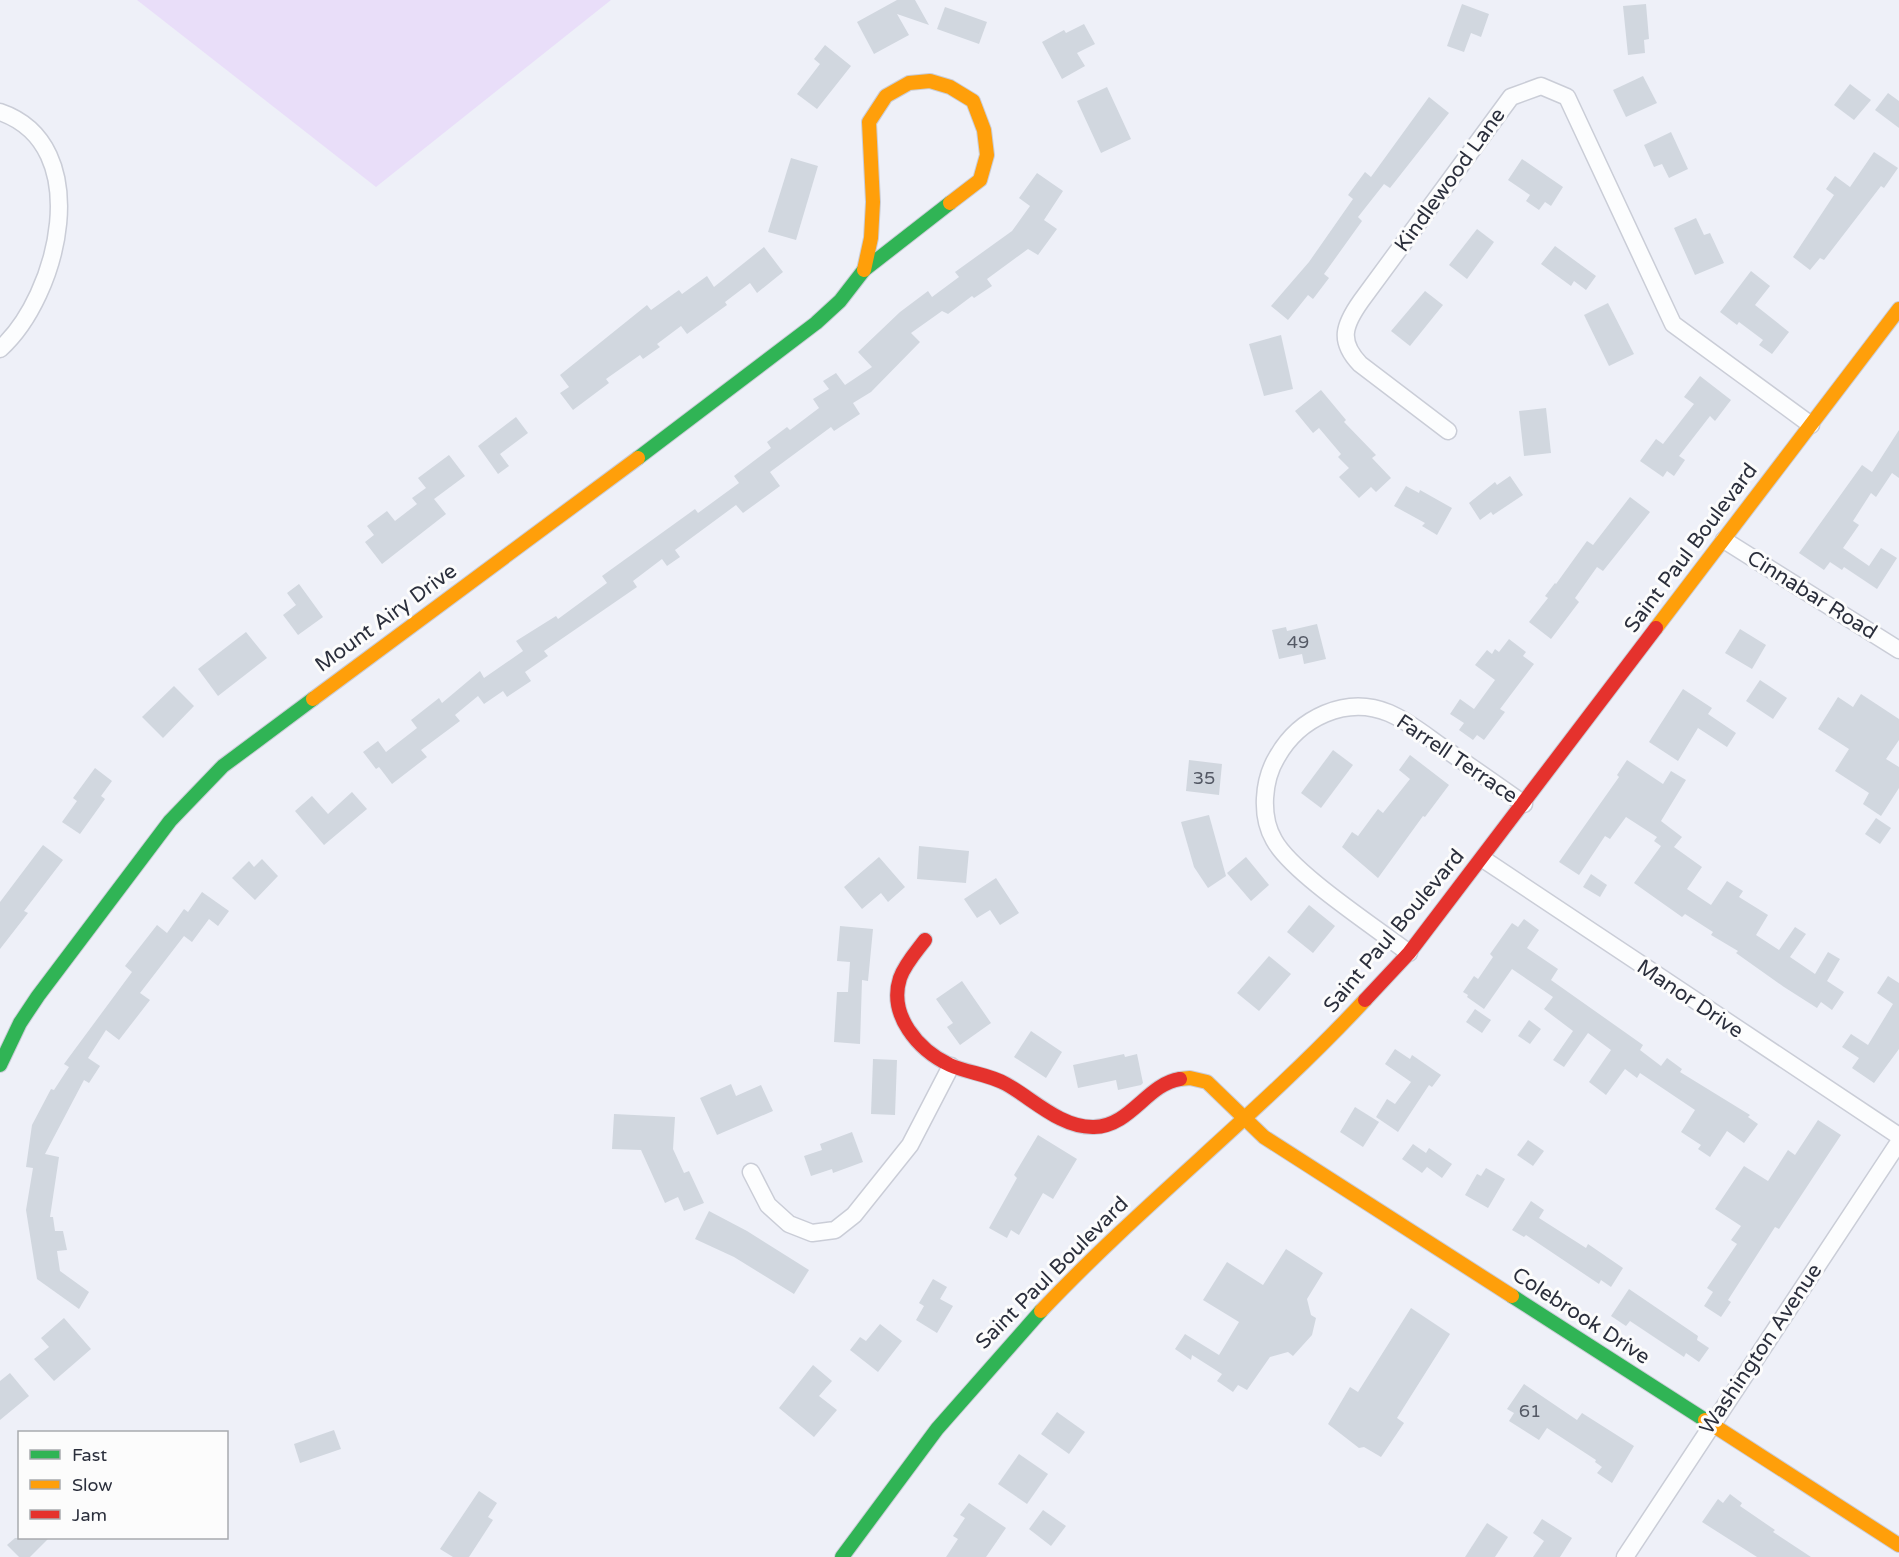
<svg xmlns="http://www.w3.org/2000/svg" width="1899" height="1557" viewBox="0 0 1899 1557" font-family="'Varela Round',sans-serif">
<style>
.green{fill:#e9def9}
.building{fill:#d1d7df}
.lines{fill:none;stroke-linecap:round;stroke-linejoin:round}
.street-casing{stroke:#cacdd7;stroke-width:19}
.fast-casing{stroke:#cacdd7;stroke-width:16}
.slow-casing{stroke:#cacdd7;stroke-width:16}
.jam-casing{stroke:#cacdd7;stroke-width:16}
.street{stroke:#fcfdfe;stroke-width:16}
.fast{stroke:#30b455;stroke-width:14}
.slow{stroke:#ff9f0a;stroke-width:14}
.jam{stroke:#e5322d;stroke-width:14}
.labels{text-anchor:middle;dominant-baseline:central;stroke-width:6;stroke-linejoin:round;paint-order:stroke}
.number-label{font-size:18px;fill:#545965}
.street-label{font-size:21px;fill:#2b2f3c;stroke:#fcfcfc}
</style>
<rect width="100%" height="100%" fill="#eef0f8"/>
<!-- green -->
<polygon class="green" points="137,0 611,0 376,187"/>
<!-- building -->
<g class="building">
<polygon points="897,0 915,0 929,25 897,14 909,35 874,54 857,22"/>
<polygon points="1462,4 1489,14 1481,37 1471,33 1464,52 1447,46"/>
<polygon points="1646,4 1649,39 1644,40 1645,53 1628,55 1623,6"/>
<polygon points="945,7 987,22 979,44 937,29"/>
<polygon points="1084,24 1095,44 1077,53 1085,66 1062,79 1042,42 1064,30 1066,33"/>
<polygon points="825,45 851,66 817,109 797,94 820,64 814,59"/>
<polygon points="1643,76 1657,103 1626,117 1613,90"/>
<polygon points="1850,84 1871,100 1854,120 1834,105"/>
<polygon points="1107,87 1131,139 1101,153 1077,101"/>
<polygon points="1888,93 1899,101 1899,128 1875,110"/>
<polygon points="1429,97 1449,113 1390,188 1384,184 1358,217 1362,221 1324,274 1329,278 1313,299 1308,295 1288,320 1271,306 1309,262 1353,199 1348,195 1365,172 1371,177"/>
<polygon points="1671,132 1688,169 1669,178 1662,164 1654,167 1644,145"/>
<polygon points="1874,152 1898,168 1884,188 1881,186 1824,260 1820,258 1810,270 1793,257 1834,195 1826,189 1835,176 1850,187"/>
<polygon points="791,158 818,166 796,240 768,232"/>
<polygon points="1522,159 1563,187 1551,206 1545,202 1539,210 1526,201 1530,195 1508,180"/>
<polygon points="1037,173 1063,191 1044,220 1057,229 1038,255 1028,249 987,279 992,286 974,298 972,296 948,314 942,311 911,333 920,342 871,392 853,403 860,414 834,431 831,427 770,472 780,486 743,513 736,505 675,550 680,557 667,566 662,559 633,581 637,587 544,651 548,656 525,672 531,681 507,697 503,691 484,704 478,696 455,715 460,721 421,750 427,757 392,784 379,767 376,769 363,752 378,741 386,752 417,728 411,720 439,698 442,703 480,671 484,678 523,651 516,641 556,616 558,619 607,583 602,576 695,509 698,513 739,483 734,476 771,448 767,442 787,427 790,430 819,408 813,399 829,389 823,381 836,373 845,385 872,367 858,352 900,312 928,291 932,297 959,277 955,272 1012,231 1030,206 1019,198"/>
<polygon points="1696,218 1704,235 1710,233 1724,263 1695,275 1674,228"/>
<polygon points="1477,229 1494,242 1467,279 1449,265"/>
<polygon points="1555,246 1596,276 1586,290 1574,281 1571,286 1541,264"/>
<polygon points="764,247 783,272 757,293 750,283 725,302 727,305 687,334 681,326 657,344 660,347 643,359 640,355 606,379 609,383 573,410 560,393 569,387 560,375 647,305 651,310 679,290 682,294 707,276 714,287"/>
<polygon points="1751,271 1770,286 1755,305 1789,332 1772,354 1759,345 1763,340 1739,322 1737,325 1720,312"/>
<polygon points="1425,291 1443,305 1410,346 1391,331"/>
<polygon points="1608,303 1634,354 1609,366 1584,315"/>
<polygon points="1281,335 1293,389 1264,396 1249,344"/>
<polygon points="1700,376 1731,400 1715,421 1710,416 1679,456 1685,460 1674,476 1667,471 1663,477 1640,461 1656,439 1663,444 1694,404 1684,397"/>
<polygon points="1321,390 1346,420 1344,422 1376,455 1372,458 1391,478 1376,492 1371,487 1359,498 1339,477 1349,468 1338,457 1341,454 1319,428 1313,433 1295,411"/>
<polygon points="1546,408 1551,453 1524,456 1519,411"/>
<polygon points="516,417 528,433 500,454 509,466 498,474 478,446"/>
<polygon points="1899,430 1899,478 1892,473 1876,497 1871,493 1853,521 1859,525 1843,548 1869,566 1881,548 1897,558 1877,589 1844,567 1842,570 1830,562 1824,570 1799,553 1862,465 1872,472"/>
<polygon points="449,455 465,476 434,499 446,514 382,564 365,542 374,535 367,526 387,511 395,521 417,504 412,498 426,488 418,478"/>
<polygon points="1510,476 1523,495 1493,515 1491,512 1480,520 1469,503 1495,482 1497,485"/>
<polygon points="1406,486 1419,493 1420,490 1452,508 1437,535 1422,526 1425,523 1394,506"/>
<polygon points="1630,497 1650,512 1603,571 1597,567 1575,598 1579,602 1551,639 1529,622 1548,598 1545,596 1555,583 1556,584 1587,541 1593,545"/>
<polygon points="299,584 323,617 298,635 283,615 296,605 287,593"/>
<polygon points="1317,624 1326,659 1304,664 1302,654 1279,659 1272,630 1286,627 1287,631"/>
<polygon points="1740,629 1766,645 1752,669 1725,653"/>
<polygon points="246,632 267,658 218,696 198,669"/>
<polygon points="1509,639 1526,652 1523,656 1534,664 1500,709 1505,712 1484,740 1477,735 1473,740 1459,730 1464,723 1450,714 1460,699 1474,709 1495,680 1475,665 1487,650 1492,654 1495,649 1499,652"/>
<polygon points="1760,680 1787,698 1773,719 1746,701"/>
<polygon points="174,686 194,706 163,738 142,717"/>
<polygon points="1683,689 1712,708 1708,714 1736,733 1727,747 1698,728 1678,761 1649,742"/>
<polygon points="1861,694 1899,719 1899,740 1886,759 1899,767 1899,788 1881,816 1863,804 1869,793 1835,771 1849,749 1818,729 1838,697 1853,707"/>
<polygon points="1333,750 1353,765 1321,808 1301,793"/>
<polygon points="1410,755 1449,785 1425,817 1423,816 1378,878 1342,847 1352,832 1358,836 1378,809 1383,813 1410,779 1399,770"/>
<polygon points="1189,760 1222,764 1219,795 1186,791"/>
<polygon points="1627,760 1663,784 1671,771 1686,780 1661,821 1682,837 1674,847 1702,867 1687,889 1711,905 1727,881 1743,891 1739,897 1768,915 1756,935 1779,950 1795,927 1806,934 1790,957 1815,974 1828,952 1840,959 1827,981 1844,992 1832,1010 1821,1002 1817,1008 1784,987 1736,953 1738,951 1711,935 1713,932 1685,914 1682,917 1634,883 1661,846 1654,841 1657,837 1626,817 1610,839 1605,836 1579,875 1559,862 1619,777 1617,775"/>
<polygon points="95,768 112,781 101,796 105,799 80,834 62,822 77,801 73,798"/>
<polygon points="352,792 367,809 324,845 295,811 312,796 328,814"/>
<polygon points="1209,815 1226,876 1208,888 1194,867 1181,822"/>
<polygon points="1876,818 1891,828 1880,844 1865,834"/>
<polygon points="43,845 63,860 24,911 28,913 0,949 0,902"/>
<polygon points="919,846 969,851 966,883 917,879"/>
<polygon points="879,857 905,887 888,902 881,893 862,909 844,887"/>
<polygon points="1246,857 1269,885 1251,901 1227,873"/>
<polygon points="262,859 278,876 255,900 232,878 249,861 254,867"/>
<polygon points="1591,874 1607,885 1600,897 1583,887"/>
<polygon points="996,878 1019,913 1000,925 990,910 977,918 964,899"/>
<polygon points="202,892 229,911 218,926 209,919 192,942 184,936 140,993 150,1000 119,1040 106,1030 88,1058 100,1066 89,1083 84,1080 45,1154 59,1157 50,1217 53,1217 55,1231 63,1231 67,1250 57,1251 60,1271 89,1292 79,1309 37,1279 26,1210 33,1168 26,1167 32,1125 51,1089 54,1090 69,1067 64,1064 132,972 125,966 157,925 167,933 184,909 188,912"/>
<polygon points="1309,905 1335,926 1313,953 1287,932"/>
<polygon points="1524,919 1539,930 1527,948 1558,969 1551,980 1643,1045 1640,1050 1661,1066 1667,1058 1682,1069 1680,1072 1750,1115 1748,1117 1758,1124 1744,1143 1727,1131 1710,1157 1698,1149 1701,1145 1681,1132 1695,1110 1640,1073 1637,1078 1625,1069 1606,1095 1589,1082 1611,1050 1588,1033 1564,1067 1553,1060 1573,1031 1544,1009 1553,997 1512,969 1484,1009 1467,997 1468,995 1463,992 1474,976 1478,979 1493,957 1490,954 1512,923 1518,927"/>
<polygon points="840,926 873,929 868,981 862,980 860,1044 834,1042 837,992 848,992 850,962 837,961"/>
<polygon points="1269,956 1291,974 1259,1011 1237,993"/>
<polygon points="1888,976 1899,983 1899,1049 1874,1083 1852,1068 1859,1058 1842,1047 1851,1034 1868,1045 1893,1004 1877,993"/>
<polygon points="962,981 991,1023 960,1045 947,1027 953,1023 936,999"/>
<polygon points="1475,1009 1491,1020 1482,1033 1466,1022"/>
<polygon points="1529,1020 1541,1029 1530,1044 1518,1036"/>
<polygon points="1031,1031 1062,1052 1046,1078 1014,1057"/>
<polygon points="1395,1049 1410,1059 1412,1055 1441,1075 1432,1087 1429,1085 1398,1132 1376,1117 1387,1099 1395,1104 1411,1082 1385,1064"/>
<polygon points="1124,1054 1125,1057 1137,1054 1143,1083 1141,1085 1118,1090 1116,1080 1078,1088 1073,1065"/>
<polygon points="873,1059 897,1060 895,1115 871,1114"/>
<polygon points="731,1084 736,1096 761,1085 773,1111 717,1135 700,1098"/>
<polygon points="1355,1107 1379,1122 1363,1147 1340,1132"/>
<polygon points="614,1114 675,1117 673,1149 684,1173 689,1171 704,1203 684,1211 678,1197 665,1203 641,1150 612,1149"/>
<polygon points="1818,1120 1841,1135 1779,1229 1775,1227 1728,1300 1731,1302 1721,1317 1704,1306 1713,1292 1707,1288 1737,1244 1731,1240 1741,1226 1715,1209 1744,1166 1768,1181 1788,1150 1795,1155"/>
<polygon points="852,1132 863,1162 833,1173 832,1169 811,1176 804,1156 822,1150 820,1144"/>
<polygon points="1038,1135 1077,1159 1053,1199 1043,1193 1019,1235 1011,1230 1007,1238 989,1228 1017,1178 1014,1175"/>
<polygon points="1528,1140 1544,1151 1533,1166 1517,1155"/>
<polygon points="1413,1144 1426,1153 1429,1148 1452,1164 1442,1178 1427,1167 1422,1173 1402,1159"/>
<polygon points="1486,1168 1505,1179 1488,1208 1465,1195 1477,1174 1481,1176"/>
<polygon points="1531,1201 1544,1210 1539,1218 1586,1248 1588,1244 1623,1268 1611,1287 1601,1280 1599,1284 1526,1235 1524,1237 1512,1230"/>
<polygon points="709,1211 747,1231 809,1270 794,1294 734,1257 695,1239"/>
<polygon points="1286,1249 1323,1273 1307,1299 1311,1315 1316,1318 1312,1335 1293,1356 1288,1352 1270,1357 1247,1390 1238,1385 1233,1392 1217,1381 1222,1374 1192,1355 1191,1360 1175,1349 1185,1334 1219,1355 1239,1322 1203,1300 1227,1262 1263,1285"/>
<polygon points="933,1279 947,1287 940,1299 953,1306 937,1333 916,1320 924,1306 919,1303"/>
<polygon points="1629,1289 1698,1336 1697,1340 1709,1348 1699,1362 1686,1353 1684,1357 1630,1321 1626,1326 1611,1316"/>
<polygon points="1411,1308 1450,1334 1397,1418 1404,1423 1381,1457 1364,1447 1359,1448 1328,1424 1350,1387 1358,1392"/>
<polygon points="64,1318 91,1349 54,1381 34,1359 49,1347 41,1338"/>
<polygon points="880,1324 902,1341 878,1372 850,1350 860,1337 866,1341"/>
<polygon points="813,1365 832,1381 819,1396 837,1410 814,1437 779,1408"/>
<polygon points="10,1373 29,1396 0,1420 0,1381"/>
<polygon points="1524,1384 1577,1420 1582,1413 1634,1446 1612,1483 1597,1473 1602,1467 1595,1462 1596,1460 1547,1428 1539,1440 1509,1421 1514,1413 1507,1409"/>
<polygon points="1057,1412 1085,1432 1069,1454 1041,1434"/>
<polygon points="334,1430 341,1449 300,1463 294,1444"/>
<polygon points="1019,1454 1048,1474 1027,1504 998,1484"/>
<polygon points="479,1491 497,1503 488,1517 493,1520 469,1557 453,1557 440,1549"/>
<polygon points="1730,1494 1742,1503 1740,1506 1775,1530 1773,1532 1811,1557 1757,1557 1702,1522 1718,1499 1723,1503"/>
<polygon points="969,1503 1006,1528 986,1557 946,1557 958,1539 953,1536 965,1518 960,1515"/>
<polygon points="1043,1510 1066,1526 1051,1546 1029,1529"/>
<polygon points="1542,1519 1572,1538 1560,1557 1533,1557 1544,1541 1533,1533"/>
<polygon points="1487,1523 1508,1537 1495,1557 1465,1557"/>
<polygon points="15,1538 49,1538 30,1557 19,1557 7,1545"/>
</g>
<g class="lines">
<!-- street casing -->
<g class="street-casing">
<g id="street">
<path d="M0 112C96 145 59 296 0 349"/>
<path d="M1448 431 1360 364C1338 341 1344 325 1361 301L1511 97 1541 86 1567 97 1673 324 1811 425"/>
<polyline points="1724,540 1899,650"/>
<polyline points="1483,859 1899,1136"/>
<path d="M1409 953C1375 927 1292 873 1274 840 1260 816 1263 780 1277 757 1299 718 1346 695 1389 713 1408 721 1425 735 1442 747 1470 766 1497 785 1524 804"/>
<polyline points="751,1172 768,1205 789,1224 812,1233 835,1230 854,1215 910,1145 951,1066"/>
<polyline points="1625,1557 1899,1142"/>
</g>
</g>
<!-- fast casing -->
<g class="fast-casing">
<g id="fast">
<polyline points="638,458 816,323 840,301 864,270 950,203"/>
<polyline points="0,1065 20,1023 38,996 170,821 223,766 313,699"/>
<polyline points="1512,1296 1705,1420"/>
<polyline points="842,1557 937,1429 1041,1311"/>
</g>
</g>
<!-- slow casing -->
<g class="slow-casing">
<g id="slow">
<polyline points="864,270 871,238 873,202 869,122 886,96 909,83 930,81 950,87 973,101 984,130 987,155 980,180 950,203"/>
<polyline points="1656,628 1899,309"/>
<polyline points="313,699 638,458"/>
<polyline points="1180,1079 1190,1078 1207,1082 1264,1137 1512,1296"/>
<path d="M1041 1311C1144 1202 1263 1110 1365 1000"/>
<polyline points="1705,1420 1899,1545"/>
</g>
</g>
<!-- jam casing -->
<g class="jam-casing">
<g id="jam">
<path d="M925 940C916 952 905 964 900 978 888 1015 918 1050 950 1065 968 1073 988 1074 1006 1084 1033 1099 1061 1128 1094 1127 1131 1126 1147 1084 1180 1079"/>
<polyline points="1365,1000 1409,953 1656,628"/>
</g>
</g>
<!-- street -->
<use href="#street" class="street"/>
<!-- fast -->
<use href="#fast" class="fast"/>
<!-- slow -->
<use href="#slow" class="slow"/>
<!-- jam -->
<use href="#jam" class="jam"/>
</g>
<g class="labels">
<!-- number labels -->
<g class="number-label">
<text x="1298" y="642">49</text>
<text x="1204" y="778">35</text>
<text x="1530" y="1411">61</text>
</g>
<!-- street labels -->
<g class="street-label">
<text transform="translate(1450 180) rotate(-54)">Kindlewood Lane</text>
<text transform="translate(1691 548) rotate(-53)">Saint Paul Boulevard</text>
<text transform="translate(1812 595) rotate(32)">Cinnabar Road</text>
<text transform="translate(386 618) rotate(-36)">Mount Airy Drive</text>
<text transform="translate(1457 759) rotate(34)">Farrell Terrace</text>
<text transform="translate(1394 931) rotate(-50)">Saint Paul Boulevard</text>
<text transform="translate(1690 999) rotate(34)">Manor Drive</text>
<text transform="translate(1052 1273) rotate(-45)">Saint Paul Boulevard</text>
<text transform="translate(1581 1316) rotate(33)">Colebrook Drive</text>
<text transform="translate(1761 1349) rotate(-56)">Washington Avenue</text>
</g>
</g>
<!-- legend -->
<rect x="18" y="1431" width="210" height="108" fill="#fcfcfc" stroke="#a8aaaf" stroke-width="1.5"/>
<rect x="30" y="1450" width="30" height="9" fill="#30b455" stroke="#a8aaaf" stroke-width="1.5"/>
<text x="72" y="1461" font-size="18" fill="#2b2f3c">Fast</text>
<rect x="30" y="1480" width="30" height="9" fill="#ff9f0a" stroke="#a8aaaf" stroke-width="1.5"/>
<text x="72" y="1491" font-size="18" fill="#2b2f3c">Slow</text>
<rect x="30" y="1510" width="30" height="9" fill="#e5322d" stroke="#a8aaaf" stroke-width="1.5"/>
<text x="72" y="1521" font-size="18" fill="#2b2f3c">Jam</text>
</svg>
